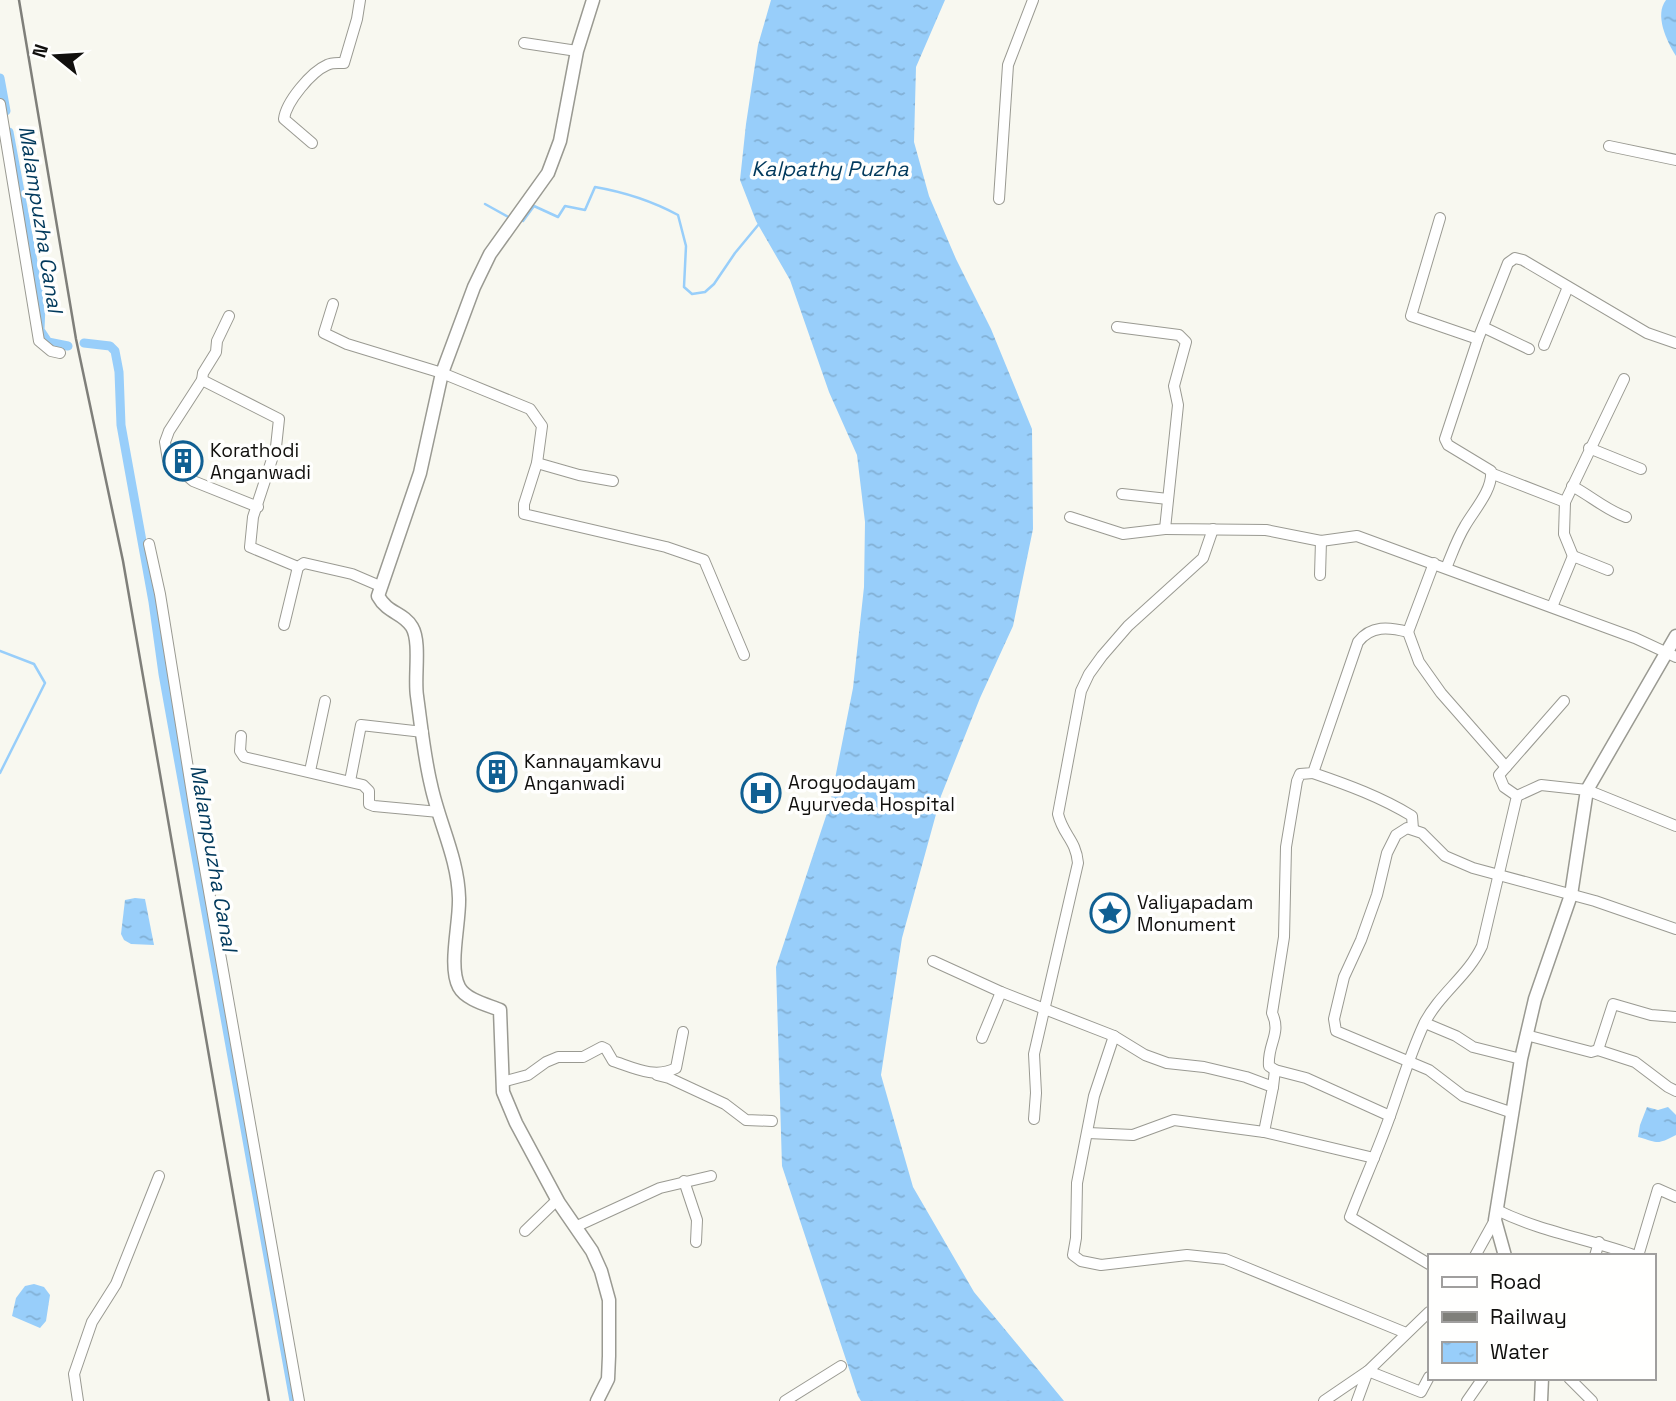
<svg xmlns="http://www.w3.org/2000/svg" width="1676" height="1401" viewBox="0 0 1676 1401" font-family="'Space Grotesk',sans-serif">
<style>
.water{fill:url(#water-ripples)}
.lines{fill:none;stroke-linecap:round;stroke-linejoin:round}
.stream{stroke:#98cefa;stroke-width:2.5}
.canal{stroke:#98cefa;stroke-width:9}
.minor-casing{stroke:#9a9a92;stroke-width:12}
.tertiary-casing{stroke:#9a9a92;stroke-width:15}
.minor{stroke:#fff;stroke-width:10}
.tertiary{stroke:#fff;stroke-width:12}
.rail{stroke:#7f7f7a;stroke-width:2.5}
.labels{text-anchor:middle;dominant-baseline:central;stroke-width:7;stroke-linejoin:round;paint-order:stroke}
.poi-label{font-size:19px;fill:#11100e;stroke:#fffffe;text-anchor:start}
.water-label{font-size:21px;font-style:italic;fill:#01395c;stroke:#fffffe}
</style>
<defs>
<pattern id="water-ripples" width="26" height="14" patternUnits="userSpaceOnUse" patternTransform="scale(1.75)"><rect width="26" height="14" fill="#98cefa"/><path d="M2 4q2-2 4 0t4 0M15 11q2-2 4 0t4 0" fill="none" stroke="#82b0d5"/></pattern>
</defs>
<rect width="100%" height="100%" fill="#f8f8f0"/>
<!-- water -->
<g class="water">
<polygon points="771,0 945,0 916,67 914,142 929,196 956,259 991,329 1032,429 1033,529 1013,626 980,698 941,796 902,938 881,1075 913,1187 974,1292 1064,1401 861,1401 858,1396 782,1166 776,967 830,804 853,688 864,587 865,522 857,455 829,392 790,280 756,221 740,180 746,124 758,45"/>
<path d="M1666 0H1676V56C1667 42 1654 15 1666 0Z"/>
<polygon points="135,898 145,899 154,945 131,944 124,940 121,934 125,900"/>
<path d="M1647 1107 1658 1110 1668 1107 1676 1115V1135C1656 1145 1660 1143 1638 1137L1640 1125Z"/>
<polygon points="34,1284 44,1287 50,1295 46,1321 40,1328 12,1316 16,1298 25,1286"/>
</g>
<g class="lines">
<!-- stream -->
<g class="stream">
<polyline points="485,204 510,218"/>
<path d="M523 221 534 206 558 217 565 206 585 210 595 187C624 192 652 201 678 215L686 246 684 287 692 294 705 292 714 284 735 253 759 224"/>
<polyline points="0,651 34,664 45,683 0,773"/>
</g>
<!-- canal -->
<g class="canal">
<polyline points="0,78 6,111"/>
<polyline points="9,132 41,305 40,330 48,342 68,346"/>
<polyline points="84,343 110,346 115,351 119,372 121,425 153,602 163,674 294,1401"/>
</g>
<!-- minor casing -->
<g class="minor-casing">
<g id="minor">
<polyline points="524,43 577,51"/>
<polyline points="0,104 39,341 51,351 60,353"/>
<path d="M312 143 284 119C286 102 311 72 327 65 332 62 339 63 344 63L357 19 360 0"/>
<polyline points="1609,146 1676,160"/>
<polyline points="999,199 1008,65 1033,0"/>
<polyline points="1440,218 1411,316 1478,339"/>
<polyline points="333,304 324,333 347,344 442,373 530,409 542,426 537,463 524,504 524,514 666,547 704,560 744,655"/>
<polyline points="229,316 217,341 216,352 203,373 202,380 169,431 165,442 168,460 193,481 258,507"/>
<polyline points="1117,327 1179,335 1186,342 1174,386 1178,405 1165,529 1266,530 1321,541 1357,536 1635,638 1676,657"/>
<polyline points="1483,327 1529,349"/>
<polyline points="1544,345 1568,287"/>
<polyline points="202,380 279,419 276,447 253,517 250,547 298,567 304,563 352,574 380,586"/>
<polyline points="1589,448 1641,469"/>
<polyline points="537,463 579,475 613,481"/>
<polyline points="1493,474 1565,502 1624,379"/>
<path d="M1572 486C1591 496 1606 510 1626 517"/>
<polyline points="1122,494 1168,499"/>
<polyline points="1565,502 1564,534 1573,556"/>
<polyline points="1070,517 1123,534 1165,529"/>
<polyline points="149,544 160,594 195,812 299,1401"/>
<path d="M1446 568C1452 554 1457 539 1465 526 1474 510 1493 490 1491 471L1448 445 1445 439 1478 339 1508 263 1515 258 1523 260 1647 333 1676 343"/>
<polyline points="1320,575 1321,541"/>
<polyline points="1552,607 1573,556 1608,570"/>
<polyline points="284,625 298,567"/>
<polyline points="1408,632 1419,662 1441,693 1506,767"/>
<polyline points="241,736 240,751 244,757 363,785 369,791 369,804 374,806 439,812"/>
<polyline points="310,771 325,701"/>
<path d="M1313 773C1348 785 1381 797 1412 816L1413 829"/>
<polyline points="350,781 361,725 423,732"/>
<polyline points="1517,796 1541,785 1587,790 1676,826"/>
<polyline points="933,961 1001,992 1114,1036"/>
<polyline points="1425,1023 1456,1036 1473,1047 1521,1059"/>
<polyline points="1526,1035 1591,1052 1598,1050 1635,1062 1668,1087 1676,1091"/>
<polyline points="982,1038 1001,992"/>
<polyline points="1598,1050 1613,1004 1651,1015 1676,1017"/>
<path d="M1275 1070 1269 1066C1267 1044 1282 1034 1272 1013L1284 937 1286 847 1297 781 1300 774 1313 773 1358 642C1371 625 1389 627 1408 632L1434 563"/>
<polyline points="657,1075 669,1078 725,1104 746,1120 772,1121"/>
<path d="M502 1082 528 1075 546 1062 558 1057H583L602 1047 606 1049 613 1061C634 1068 655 1079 676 1068L683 1032"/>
<polyline points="1273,1087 1275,1070 1306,1078 1390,1116"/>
<polyline points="1513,1113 1463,1096 1429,1070 1336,1031 1334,1019 1344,977 1361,940 1377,895 1387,853 1396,835 1407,828 1422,833 1445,856 1473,868 1595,901 1676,929"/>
<path d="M1034 1119 1036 1093 1034 1054 1078 863C1076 840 1063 835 1058 814L1081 691 1089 674 1102 656 1128 626 1203 558 1213 529"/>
<polyline points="1088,1133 1133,1135 1174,1120 1264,1132"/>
<polyline points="1374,1158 1264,1132 1273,1087 1246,1077 1204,1067 1167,1063 1145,1055 1114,1036 1094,1096 1077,1183 1076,1238 1073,1255 1081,1261 1101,1265 1187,1255 1225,1259 1406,1333"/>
<polyline points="684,1181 697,1220 696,1242"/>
<path d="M1497 1210C1541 1232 1590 1239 1636 1256"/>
<polyline points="575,1227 660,1188 711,1176"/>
<polyline points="525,1231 557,1200"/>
<polyline points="1475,1256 1495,1220"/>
<polyline points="1595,1256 1599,1242"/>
<polyline points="1638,1256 1658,1189 1676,1197"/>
<path d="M1429 1264 1350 1217C1363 1183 1378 1150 1390 1116 1401 1085 1410 1054 1424 1024 1439 994 1468 976 1482 946L1517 796 1504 787 1499 775 1564 701"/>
<polyline points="1569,1378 1592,1401"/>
<polyline points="78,1401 74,1374 92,1322 116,1284 159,1176"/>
<polyline points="785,1401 841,1366"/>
<polyline points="1324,1401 1368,1371 1421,1392 1429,1377"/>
<polyline points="1357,1401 1368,1371 1429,1312"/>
<polyline points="1467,1401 1483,1378"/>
</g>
</g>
<!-- tertiary casing -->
<g class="tertiary-casing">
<g id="tertiary">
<path d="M593 0 577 51 560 141 548 173 490 254 474 287 442 373 420 473 378 596C388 614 403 612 412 627 421 642 414 678 417 696 421 725 424 756 431 785 439 823 458 858 459 898 460 923 448 966 459 987 466 1000 488 1005 500 1010L503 1092 516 1123 559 1203 592 1251 601 1271 609 1300V1356L608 1379 597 1401"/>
<polyline points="1505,1256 1495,1220 1521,1059 1535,999 1571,895 1587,790 1676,636"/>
<polyline points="1541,1401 1542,1378"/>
</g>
</g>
<!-- minor -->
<use href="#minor" class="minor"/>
<!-- tertiary -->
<use href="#tertiary" class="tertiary"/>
<!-- rail -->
<polyline class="rail" points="19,0 76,339 123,561 269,1401"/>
</g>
<!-- icons -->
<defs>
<g id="building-ring" transform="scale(2.0125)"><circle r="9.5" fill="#fffffe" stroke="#105f92" stroke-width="1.5"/><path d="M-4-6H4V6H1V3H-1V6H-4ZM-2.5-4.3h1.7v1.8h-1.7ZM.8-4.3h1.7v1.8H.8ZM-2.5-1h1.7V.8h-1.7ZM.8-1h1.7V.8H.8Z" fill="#105f92"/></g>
<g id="hospital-ring" transform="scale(2.0125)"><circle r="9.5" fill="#fffffe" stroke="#105f92" stroke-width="1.5"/><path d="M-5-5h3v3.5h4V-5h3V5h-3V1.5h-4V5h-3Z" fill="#105f92"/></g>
<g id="sight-ring" transform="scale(2.0125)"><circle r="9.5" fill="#fffffe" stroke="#105f92" stroke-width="1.5"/><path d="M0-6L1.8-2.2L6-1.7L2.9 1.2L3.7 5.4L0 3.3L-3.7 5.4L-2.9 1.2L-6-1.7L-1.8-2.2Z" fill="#105f92"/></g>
</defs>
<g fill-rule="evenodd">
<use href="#building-ring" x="183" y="461"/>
<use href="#building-ring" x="497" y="772"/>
<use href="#hospital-ring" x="761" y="793"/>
<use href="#sight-ring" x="1110" y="913"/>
</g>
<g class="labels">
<!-- poi labels -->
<g class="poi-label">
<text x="210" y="450">Korathodi<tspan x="210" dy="22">Anganwadi</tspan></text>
<text x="524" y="761">Kannayamkavu<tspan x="524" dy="22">Anganwadi</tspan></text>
<text x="788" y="782">Arogyodayam<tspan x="788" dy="22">Ayurveda Hospital</tspan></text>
<text x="1137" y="902">Valiyapadam<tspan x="1137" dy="22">Monument</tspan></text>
</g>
<!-- water labels -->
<g class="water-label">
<text x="830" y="168">Kalpathy Puzha</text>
<text transform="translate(41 219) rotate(81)">Malampuzha Canal</text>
<text transform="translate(214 858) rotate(80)">Malampuzha Canal</text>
</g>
</g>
<!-- legend -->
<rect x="1428" y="1254" width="228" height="126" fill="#fffffe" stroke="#a09f9e" stroke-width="2"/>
<rect x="1442" y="1277" width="35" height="10" fill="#ffffff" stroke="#a09f9e" stroke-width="2"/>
<text x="1490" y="1289" font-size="21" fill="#11100e">Road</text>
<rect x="1442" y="1312" width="35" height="10" fill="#7f7f7a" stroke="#a09f9e" stroke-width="2"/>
<text x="1490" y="1324" font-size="21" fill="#11100e">Railway</text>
<rect x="1442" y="1342" width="35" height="21" fill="url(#water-ripples)" stroke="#a09f9e" stroke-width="2"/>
<text x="1490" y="1359" font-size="21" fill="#11100e">Water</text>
<!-- north arrow -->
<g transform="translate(56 56) rotate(288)" stroke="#fffffe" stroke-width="5" paint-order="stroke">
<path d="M0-5L12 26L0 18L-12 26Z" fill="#11100e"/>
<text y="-10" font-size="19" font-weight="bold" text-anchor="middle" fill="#11100e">N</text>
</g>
</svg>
